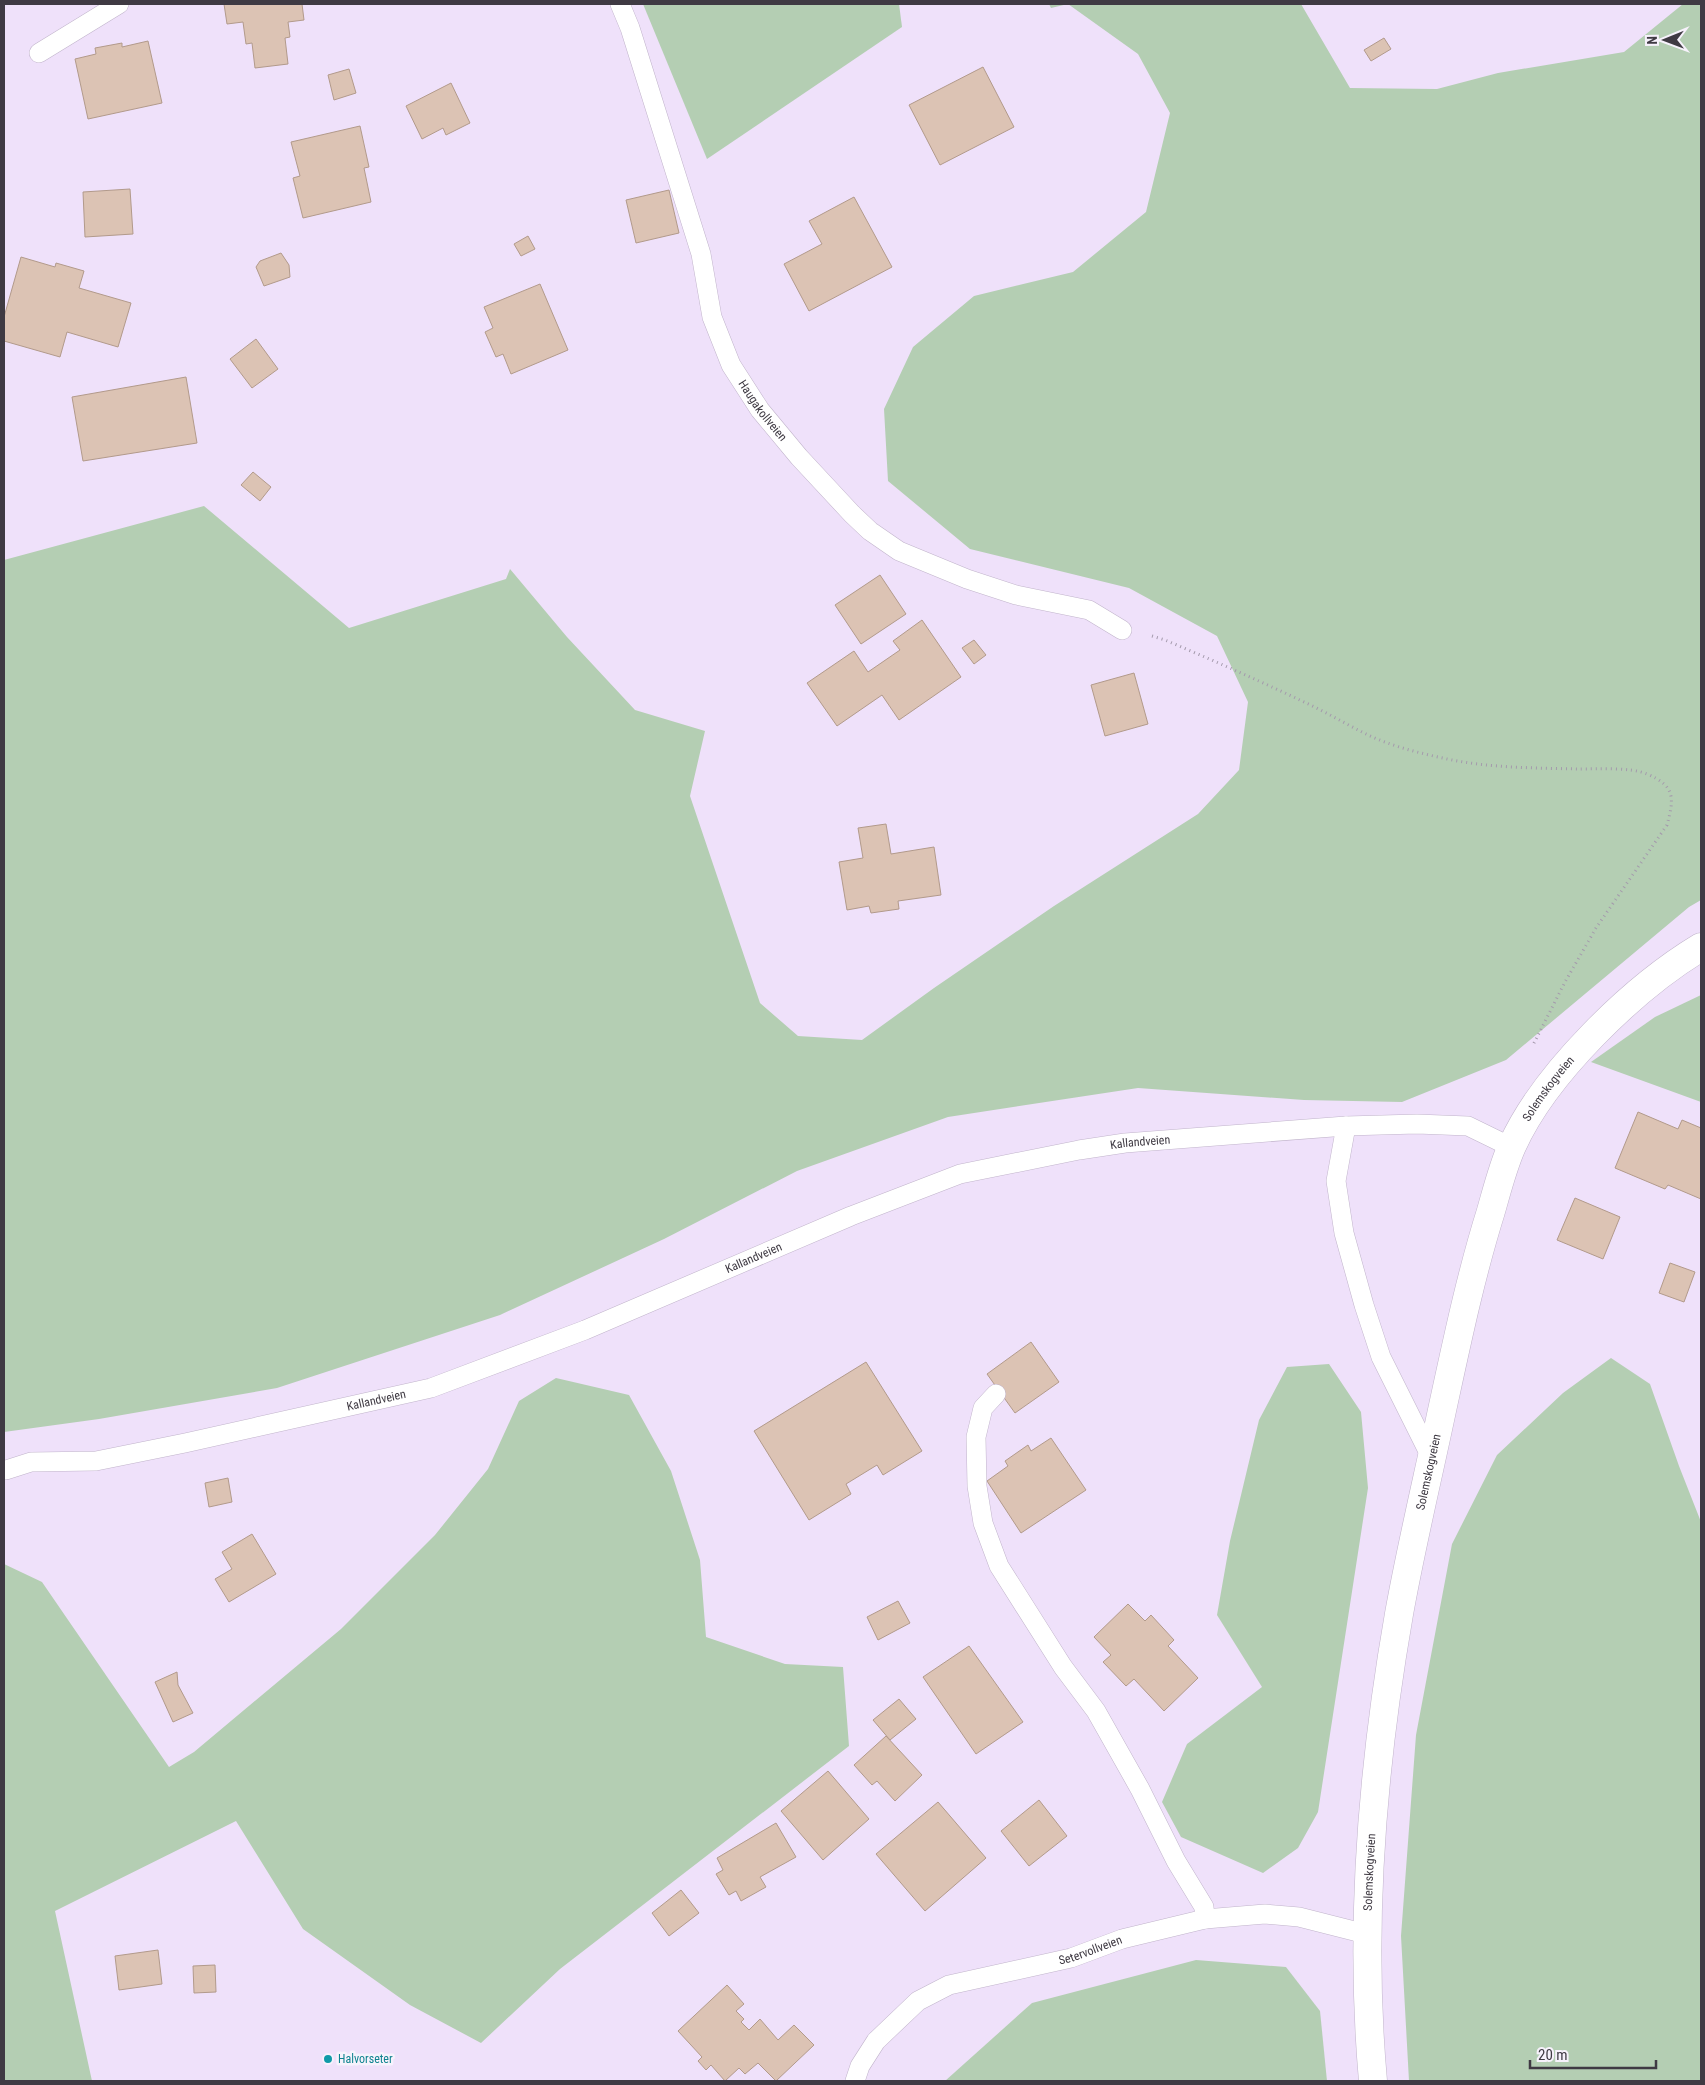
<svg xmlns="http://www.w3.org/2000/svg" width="1705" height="2085" viewBox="0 0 1705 2085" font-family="'Roboto Condensed',sans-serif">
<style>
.green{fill:#b4ceb3}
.building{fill:#dcc3b4;stroke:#b29a8b}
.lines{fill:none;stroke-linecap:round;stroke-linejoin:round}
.lane-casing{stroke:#c1b4cb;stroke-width:20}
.secondary-casing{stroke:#c1b4cb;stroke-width:29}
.path{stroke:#a49aac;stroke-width:3;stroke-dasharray:1 4;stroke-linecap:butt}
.lane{stroke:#fff;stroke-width:19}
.secondary{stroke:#fff;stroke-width:28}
.culture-dot{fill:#0f9aa8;stroke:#f7f2fc;stroke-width:2}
.labels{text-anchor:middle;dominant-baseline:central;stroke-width:5;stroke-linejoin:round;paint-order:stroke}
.street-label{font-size:12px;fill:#3f3a43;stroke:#f7f2fc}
.culture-label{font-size:12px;fill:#0d838f;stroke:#f7f2fc;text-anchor:start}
</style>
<rect width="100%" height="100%" fill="#efe1fa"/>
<!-- green -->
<g class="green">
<polygon points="643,4 899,4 902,27 707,159"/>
<polygon points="1049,4 1301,4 1350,88 1437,89 1498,73 1624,52 1683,4 1701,4 1701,900 1689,907 1506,1060 1402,1102 1304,1100 1138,1088 948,1117 797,1171 664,1239 500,1315 277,1388 99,1419 4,1432 4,560 204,506 349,628 506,579 510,569 567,637 635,710 705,731 690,796 760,1003 798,1036 862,1040 934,988 1054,906 1198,814 1239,770 1248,702 1217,636 1129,588 970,549 888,481 884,409 913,347 974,296 1073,272 1146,212 1170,113 1138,54 1068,4 1051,8"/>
<polygon points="1701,995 1701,1102 1591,1062 1655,1017"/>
<polygon points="1611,1358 1650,1384 1679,1466 1701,1522 1701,2081 1409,2081 1401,1936 1416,1735 1452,1544 1497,1455 1563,1393"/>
<polygon points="1329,1364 1361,1412 1368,1488 1318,1812 1298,1848 1263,1873 1181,1837 1162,1802 1187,1744 1262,1687 1217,1615 1230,1541 1259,1420 1287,1367"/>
<polygon points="556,1378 629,1395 671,1471 700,1560 706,1637 785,1664 843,1667 849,1746 560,1969 481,2043 410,2005 303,1929 236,1821 55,1911 92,2081 4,2081 4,1564 42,1582 169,1767 194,1752 341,1629 435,1535 488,1469 519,1401"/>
<polygon points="1196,1960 1286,1967 1320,2011 1327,2081 945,2081 1032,2003"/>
</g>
<!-- building -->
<g class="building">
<polygon points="224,4 302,4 304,20 288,22 290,37 285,38 288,64 255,68 252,43 246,44 243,22 227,24"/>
<polygon points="1384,38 1391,49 1371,61 1364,50"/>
<polygon points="148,41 162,103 88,119 75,59 96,54 95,48 122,43 122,47"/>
<polygon points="983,67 1014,127 940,165 909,105"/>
<polygon points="349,69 356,93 334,100 328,75"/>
<polygon points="451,83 470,123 446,135 443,128 422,139 406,106"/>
<polygon points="360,126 369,167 364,168 371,202 303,218 293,178 300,176 291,142"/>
<polygon points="130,189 133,234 85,237 83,192"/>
<polygon points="669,190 679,233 636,243 626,200"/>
<polygon points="854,197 892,267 809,311 784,264 822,244 809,221"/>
<polygon points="528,236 535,249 521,256 514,244"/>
<polygon points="281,253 289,265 290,277 264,286 256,267 260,261"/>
<polygon points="21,257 55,267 56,263 84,271 79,288 131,303 118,347 67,332 60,357 4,341 4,317"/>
<polygon points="540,284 568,350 511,374 503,354 496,357 485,332 493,328 484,307"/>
<polygon points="256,339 278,369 252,388 230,359"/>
<polygon points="186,377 197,443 83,461 72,397"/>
<polygon points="253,472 271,487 260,501 241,485"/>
<polygon points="880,575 906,614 861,644 835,605"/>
<polygon points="922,620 961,677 899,720 882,695 837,726 807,683 854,651 868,672 900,650 893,641"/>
<polygon points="974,640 986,655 974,664 962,648"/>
<polygon points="1134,673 1148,724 1105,736 1091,685"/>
<polygon points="886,824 891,854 934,847 941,895 898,901 899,909 871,913 869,906 847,910 839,862 863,858 858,828"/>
<polygon points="1638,1112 1678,1129 1682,1120 1701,1128 1701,1199 1668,1185 1665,1189 1615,1168"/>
<polygon points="1575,1198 1620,1217 1603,1259 1557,1240"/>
<polygon points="1670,1263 1695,1272 1684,1302 1659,1293"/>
<polygon points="1031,1342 1059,1382 1015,1413 987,1374"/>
<polygon points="866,1362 922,1451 883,1475 877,1465 846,1484 851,1494 809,1520 754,1431"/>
<polygon points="1051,1438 1086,1490 1021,1533 987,1481 1008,1466 1005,1461 1028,1445 1031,1451"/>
<polygon points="228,1478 232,1502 209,1507 205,1483"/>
<polygon points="252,1534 276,1574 229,1602 215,1579 232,1569 222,1552"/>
<polygon points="898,1601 910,1623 878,1640 867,1617"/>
<polygon points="1128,1604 1145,1621 1151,1615 1174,1640 1168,1646 1198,1678 1164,1711 1134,1679 1126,1686 1103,1662 1111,1655 1094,1637"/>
<polygon points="969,1646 1023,1722 976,1754 923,1677"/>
<polygon points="177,1672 178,1685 193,1713 173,1722 155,1682"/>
<polygon points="899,1699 916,1719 890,1740 873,1720"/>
<polygon points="886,1736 922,1775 895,1801 877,1781 872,1785 854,1765"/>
<polygon points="828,1771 869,1819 823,1860 781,1811"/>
<polygon points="1039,1800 1067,1836 1029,1866 1001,1831"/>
<polygon points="938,1802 986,1858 925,1911 876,1854"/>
<polygon points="776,1823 796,1857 760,1877 766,1887 741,1901 736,1891 729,1895 716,1874 723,1870 717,1858"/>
<polygon points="681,1890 699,1913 669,1936 652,1913"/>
<polygon points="158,1950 162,1984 119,1990 115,1956"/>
<polygon points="215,1965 216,1992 194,1993 193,1966"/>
<polygon points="727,1985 744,2004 736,2011 744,2019 741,2022 749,2030 760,2019 778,2040 794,2025 814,2045 776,2081 758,2063 745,2074 739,2068 725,2081 711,2065 706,2070 698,2061 702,2057 678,2031"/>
</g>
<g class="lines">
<!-- lane casing -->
<g class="lane-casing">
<g id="lane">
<path id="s1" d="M620 4 630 28 701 254 712 317 731 365 760 410 799 457 852 514 870 531 899 551 967 579 1016 595 1089 610 1122 630"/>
<polyline points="39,53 119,4"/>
<polyline points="1346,1126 1336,1181 1344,1233 1364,1305 1381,1357 1432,1459"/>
<polyline points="996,1394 983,1408 976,1437 977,1486 983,1523 999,1566 1063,1667 1096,1711 1140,1789 1176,1861 1204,1907 1205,1919"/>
<path id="s2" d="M6 1470 31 1462 96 1461 185 1443 431 1388 585 1330 851 1216 960 1174 1079 1150 1125 1143 1346 1126 1417 1124 1468 1126 1511 1147"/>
<path id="s3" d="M855 2081 860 2066 876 2041 918 2001 949 1985 1071 1958 1122 1939 1205 1919 1265 1914 1299 1917 1366 1934"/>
</g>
</g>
<!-- secondary casing -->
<g class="secondary-casing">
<g id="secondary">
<path id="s4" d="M1373 2081C1359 1926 1372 1768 1399 1614 1411 1547 1427 1481 1441 1415 1456 1346 1470 1278 1491 1211 1497 1190 1503 1166 1512 1146 1545 1073 1633 988 1701 947"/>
</g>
</g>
<!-- path -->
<path class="path" d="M1152 636 1165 640C1212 660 1258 680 1304 702 1324 711 1344 723 1364 733 1390 746 1419 753 1447 759 1490 768 1536 768 1579 769 1597 769 1631 767 1647 774 1676 786 1674 799 1667 825L1596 928 1565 982 1533 1045"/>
<!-- lane -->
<use href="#lane" class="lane"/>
<!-- secondary -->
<use href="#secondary" class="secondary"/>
</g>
<!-- markers -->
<circle class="culture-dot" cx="328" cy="2059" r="5"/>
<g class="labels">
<!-- street labels -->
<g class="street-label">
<text stroke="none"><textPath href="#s1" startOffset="434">Haugakollveien</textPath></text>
<text stroke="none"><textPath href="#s4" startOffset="1019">Solemskogveien</textPath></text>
<text stroke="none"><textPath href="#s2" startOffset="1188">Kallandveien</textPath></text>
<text stroke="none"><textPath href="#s2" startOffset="782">Kallandveien</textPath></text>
<text stroke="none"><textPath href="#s2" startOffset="378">Kallandveien</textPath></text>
<text stroke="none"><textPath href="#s4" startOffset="614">Solemskogveien</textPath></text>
<text stroke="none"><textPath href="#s4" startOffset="209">Solemskogveien</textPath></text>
<text stroke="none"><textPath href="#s3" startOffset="284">Setervollveien</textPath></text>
</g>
<!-- culture labels -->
<g class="culture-label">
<text x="338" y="2059">Halvorseter</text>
</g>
</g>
<!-- border -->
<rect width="1705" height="2085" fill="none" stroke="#3f3a43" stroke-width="10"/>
<!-- north arrow -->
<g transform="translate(1665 40) rotate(269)" stroke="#f7f2fc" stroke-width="4" paint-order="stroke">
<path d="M0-4L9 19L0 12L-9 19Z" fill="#3f3a43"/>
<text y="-8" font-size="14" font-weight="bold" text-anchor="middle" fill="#3f3a43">N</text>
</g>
<!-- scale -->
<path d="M1530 2060v8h126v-8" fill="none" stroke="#3f3a43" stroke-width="2.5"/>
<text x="1538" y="2060" font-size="15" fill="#3f3a43" stroke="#f7f2fc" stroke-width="4" paint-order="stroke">20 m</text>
</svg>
